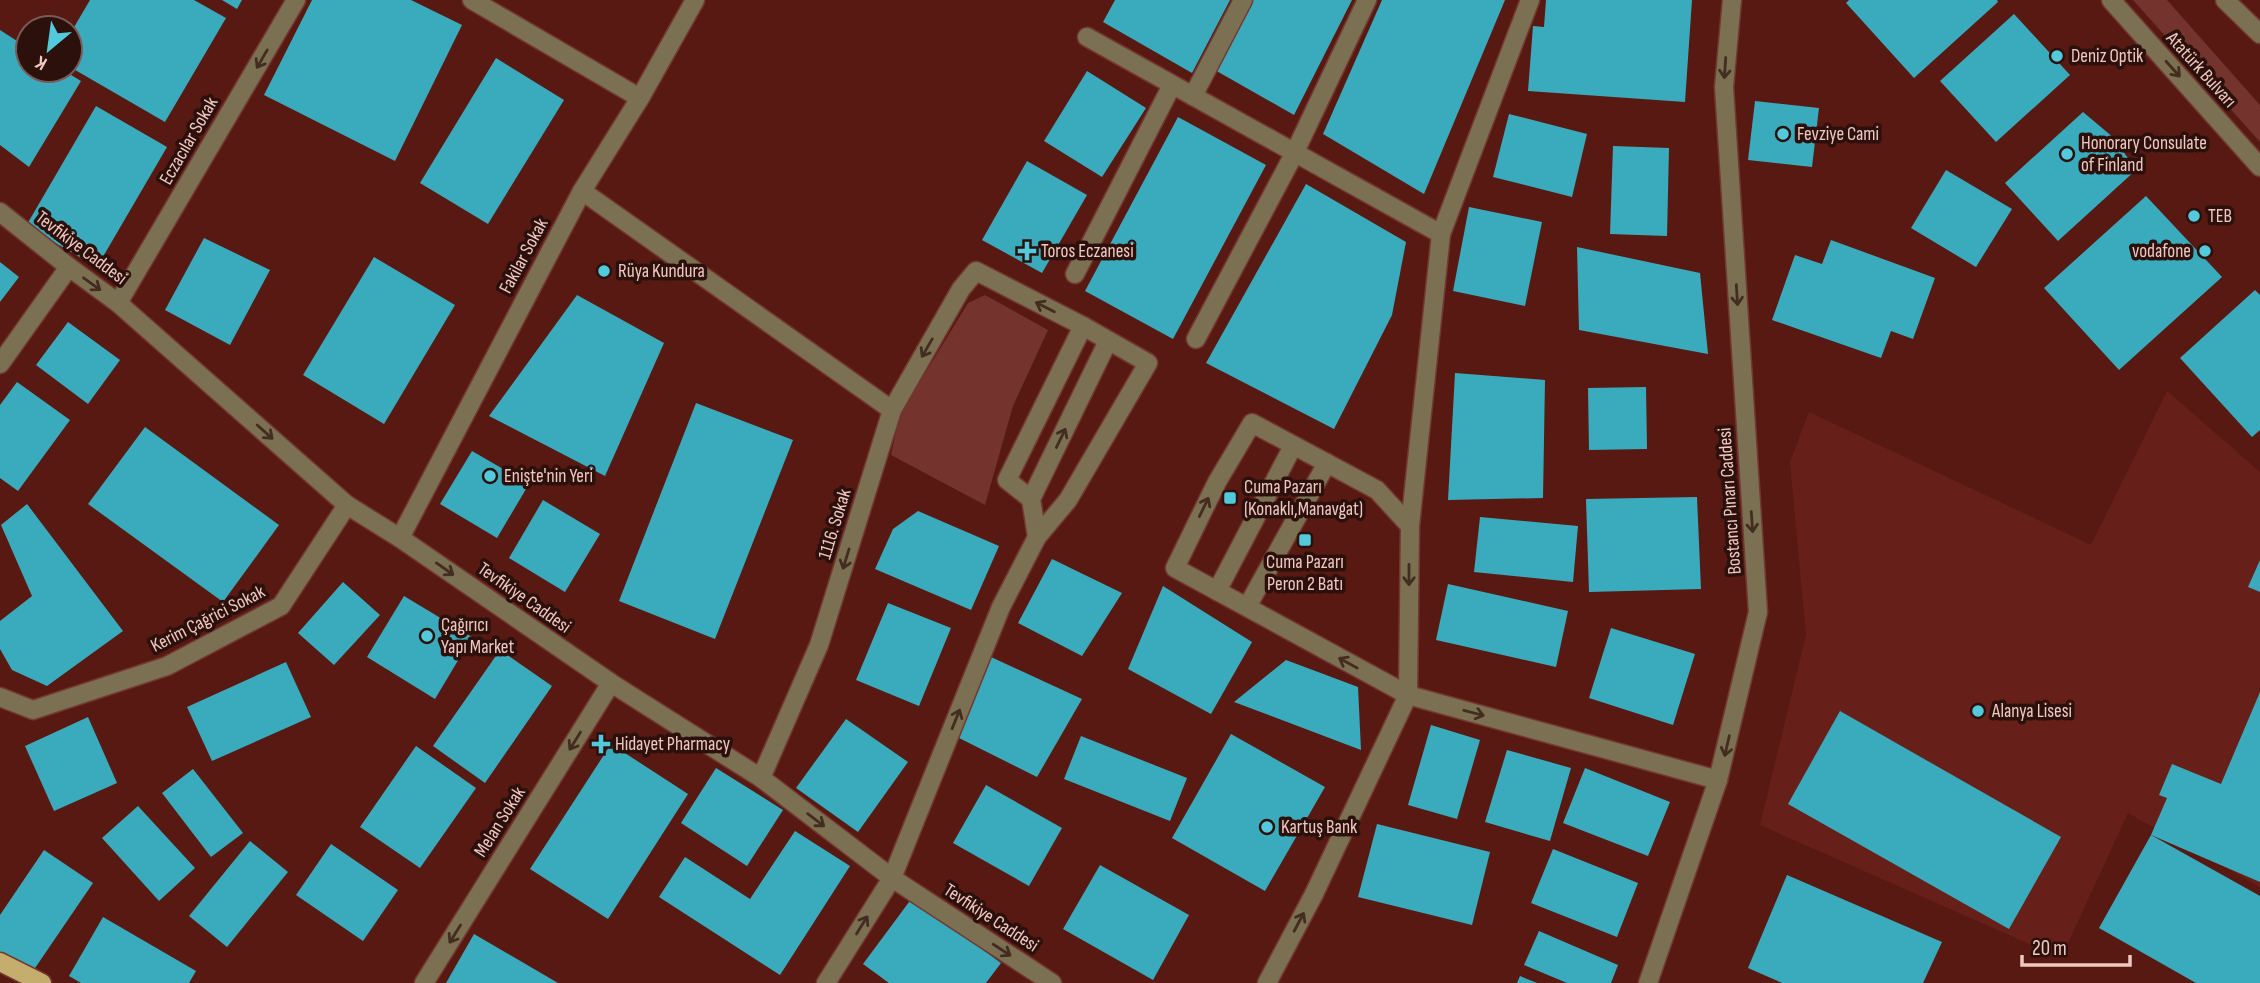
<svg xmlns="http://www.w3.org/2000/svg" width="2260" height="983" viewBox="0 0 2260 983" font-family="'Sofia Sans Condensed',sans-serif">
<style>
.built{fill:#672019}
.green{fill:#74332c}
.building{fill:#3aabbc}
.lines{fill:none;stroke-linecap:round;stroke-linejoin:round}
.minor-casing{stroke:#733832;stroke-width:21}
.major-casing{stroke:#733832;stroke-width:21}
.minor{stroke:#7b7052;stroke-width:18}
.major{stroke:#c5ad6e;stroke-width:18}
.oneway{stroke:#432d21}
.poi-dot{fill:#53cadc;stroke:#2b100c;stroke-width:2.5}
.labels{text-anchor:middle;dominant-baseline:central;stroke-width:7;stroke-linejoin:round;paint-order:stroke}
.poi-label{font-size:19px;fill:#f0c8c2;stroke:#2b100c;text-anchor:start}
.street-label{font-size:19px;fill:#f0c8c2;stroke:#2b100c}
</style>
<rect width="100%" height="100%" fill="#581913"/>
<!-- built -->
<polygon class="built" points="2167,391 2260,472 2260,887 2128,813 2061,958 1760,825 1806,635 1790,462 1809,412 2091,545"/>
<!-- green -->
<g class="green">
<polygon points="2133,0 2167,0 2260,105 2260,142"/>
<polygon points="985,295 1048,330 1013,406 985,505 891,455 899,416 968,303"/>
</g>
<!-- building -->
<g class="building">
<polygon points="90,0 194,0 226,18 165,122 70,67 70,34"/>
<polygon points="222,0 242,0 237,9"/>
<polygon points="312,0 411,0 462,25 395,161 264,95"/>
<polygon points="1115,0 1230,0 1192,73 1103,22"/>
<polygon points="1252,0 1352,0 1294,115 1213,69"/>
<polygon points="1382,0 1505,0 1424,194 1323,134"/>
<polygon points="1546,0 1692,0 1685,102 1528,91 1533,26 1544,27"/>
<polygon points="1849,0 1997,0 1998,2 1914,78 1846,3"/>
<polygon points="2014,14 2070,75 1996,142 1940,81"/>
<polygon points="0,30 28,48 28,70 63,70 81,81 29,167 0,145"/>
<polygon points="496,58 564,100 488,224 420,183"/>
<polygon points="1087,71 1146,108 1102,177 1044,141"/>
<polygon points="1755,101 1819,108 1812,167 1748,160"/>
<polygon points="96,106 167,147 97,267 26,226"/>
<polygon points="2083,112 2114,138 2136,170 2058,241 2005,183"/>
<polygon points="1509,114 1587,134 1572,197 1493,177"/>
<polygon points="1178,117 1266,165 1173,339 1085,291"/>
<polygon points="1613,146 1669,148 1667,236 1610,234"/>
<polygon points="1027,161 1087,195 1042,273 982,240"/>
<polygon points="1946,170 2012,209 1976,267 1911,228"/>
<polygon points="1306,184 1406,242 1392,315 1334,429 1206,363"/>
<polygon points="2146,196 2222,277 2119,370 2044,288"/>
<polygon points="1469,207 1542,222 1525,306 1453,291"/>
<polygon points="204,238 270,270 230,345 165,310"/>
<polygon points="1831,240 1935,278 1913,339 1891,331 1881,358 1772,320 1795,255 1822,264"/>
<polygon points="1577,247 1700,273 1708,354 1579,330"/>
<polygon points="374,257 455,305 384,424 303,375"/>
<polygon points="0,262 19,277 0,302"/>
<polygon points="2255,290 2260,295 2260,430 2252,437 2180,358"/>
<polygon points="577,295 664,343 605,476 489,416"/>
<polygon points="68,322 120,360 88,404 36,365"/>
<polygon points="1455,373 1545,380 1543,498 1448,500"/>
<polygon points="17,382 70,420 18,491 0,478 0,405"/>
<polygon points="1646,387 1647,449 1589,450 1588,388"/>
<polygon points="696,403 793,440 715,639 619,601"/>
<polygon points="145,427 279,525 223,602 88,504"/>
<polygon points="472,451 529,484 497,538 440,504"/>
<polygon points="1697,497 1701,589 1589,592 1586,499"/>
<polygon points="543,500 600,534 565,592 509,558"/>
<polygon points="27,504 123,631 47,686 12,670 0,649 0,621 32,596 1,525"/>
<polygon points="918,511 999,546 971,610 875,569 893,529"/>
<polygon points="1480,517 1578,526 1573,582 1474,572"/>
<polygon points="1052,559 1122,593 1082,656 1018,623"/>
<polygon points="2260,560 2260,592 2248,587"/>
<polygon points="343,582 380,615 334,665 298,633"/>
<polygon points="1448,584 1568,611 1556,667 1436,640"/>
<polygon points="1163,586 1252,642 1211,714 1128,669"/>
<polygon points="404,596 472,637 435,699 367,657"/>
<polygon points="888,603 951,628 919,706 856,680"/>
<polygon points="1611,628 1695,654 1673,725 1589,698"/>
<polygon points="500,650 552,686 485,783 433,746"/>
<polygon points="991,657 1082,699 1037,777 957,737"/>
<polygon points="1286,660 1358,687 1361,750 1234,702"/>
<polygon points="286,662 311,717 212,761 187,707"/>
<polygon points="2260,692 2260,882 2151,835 2167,798 2159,795 2172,764 2221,784"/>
<polygon points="1840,711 2061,837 2009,929 1788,804"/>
<polygon points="88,717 117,783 54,811 25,746"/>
<polygon points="846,719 908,762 858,832 796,788"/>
<polygon points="1431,725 1480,740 1457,819 1408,805"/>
<polygon points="1231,734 1325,787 1265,891 1172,838"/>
<polygon points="1081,736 1187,778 1170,821 1064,779"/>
<polygon points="611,744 688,794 608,919 530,869"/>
<polygon points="416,746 476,788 420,868 360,827"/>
<polygon points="1507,750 1571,768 1550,841 1485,822"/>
<polygon points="716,768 783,810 747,866 681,823"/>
<polygon points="1585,768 1670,802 1648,856 1563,823"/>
<polygon points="193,769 243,833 211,857 162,793"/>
<polygon points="986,785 1062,828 1029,886 953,843"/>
<polygon points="138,806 195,868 159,901 102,838"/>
<polygon points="1377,824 1490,852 1472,925 1358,897"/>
<polygon points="795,831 850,866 780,975 659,897 685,857 750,899"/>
<polygon points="2151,835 2260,896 2260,983 2196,983 2099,928"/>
<polygon points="250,841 288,872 227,947 189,916"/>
<polygon points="331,844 398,890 363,941 296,895"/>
<polygon points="1553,849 1638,883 1617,937 1531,903"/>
<polygon points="44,850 93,883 31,974 0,953 0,915"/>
<polygon points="1100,865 1189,915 1153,980 1063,929"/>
<polygon points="1787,875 1942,942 1923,983 1782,983 1748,968"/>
<polygon points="912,898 1001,963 986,983 889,983 863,964"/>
<polygon points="103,917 196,971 189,983 81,983 69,976"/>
<polygon points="1539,931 1618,965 1611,983 1567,983 1524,965"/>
<polygon points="474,934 558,983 446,983"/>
<polygon points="1520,976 1537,983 1517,983"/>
</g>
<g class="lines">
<!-- minor casing -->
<g class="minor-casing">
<g id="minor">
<polyline points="472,0 640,98"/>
<polyline points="2111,0 2260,167"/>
<polyline points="2225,0 2260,34"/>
<polyline points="1087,37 1441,234 1530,0"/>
<polyline points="1193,96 1243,0"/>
<polyline points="582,191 892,410"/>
<polyline points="0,212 69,267 118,303 347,505 400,538 611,683 761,778 892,878 1052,983"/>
<polyline points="1075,274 1172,85"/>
<polyline points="118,303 296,0"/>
<polyline points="1196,339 1294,154 1367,0"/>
<polyline points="0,364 69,267"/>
<polyline points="1031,499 1007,480 1083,326"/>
<polyline points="1410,526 1441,234"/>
<polyline points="1037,537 1031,499 1108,341"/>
<polyline points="400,538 582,191 640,98 695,0"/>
<polyline points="1217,591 1293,446"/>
<polyline points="1247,607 1327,463"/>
<polyline points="0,697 33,710 167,666 281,606 347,505"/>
<polyline points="761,778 819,645 892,410 961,289 976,271 1083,326 1148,363 1068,500 1037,537 1001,607 892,878 826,983"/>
<polyline points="424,983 611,683"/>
<polyline points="1267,983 1314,894 1408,695 1410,526 1377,490 1252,423 1217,482 1175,568 1408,695 1718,780"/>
<polyline points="1648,983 1718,780 1758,612 1724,87 1732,0"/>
</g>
</g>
<!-- major casing -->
<g class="major-casing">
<polyline id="major" points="0,962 42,983"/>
</g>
<!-- minor -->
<use href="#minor" class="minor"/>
<!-- major -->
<use href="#major" class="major"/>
</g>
<!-- one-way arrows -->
<defs><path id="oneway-shaft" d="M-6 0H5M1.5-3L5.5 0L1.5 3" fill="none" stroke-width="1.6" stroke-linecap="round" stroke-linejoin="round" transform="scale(1.75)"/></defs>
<g class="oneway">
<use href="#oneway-shaft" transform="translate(262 59) rotate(120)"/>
<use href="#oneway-shaft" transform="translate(1725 68) rotate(94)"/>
<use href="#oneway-shaft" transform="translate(2173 69) rotate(48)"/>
<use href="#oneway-shaft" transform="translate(92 284) rotate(36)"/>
<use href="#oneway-shaft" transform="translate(1737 295) rotate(86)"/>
<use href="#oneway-shaft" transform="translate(1045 307) rotate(-153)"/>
<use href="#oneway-shaft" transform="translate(927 348) rotate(120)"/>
<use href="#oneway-shaft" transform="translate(265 432) rotate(42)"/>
<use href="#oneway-shaft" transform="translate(1061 438) rotate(-64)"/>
<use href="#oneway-shaft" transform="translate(1204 507) rotate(-64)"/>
<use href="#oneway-shaft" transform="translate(1752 522) rotate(86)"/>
<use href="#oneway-shaft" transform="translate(846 559) rotate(107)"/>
<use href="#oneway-shaft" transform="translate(445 569) rotate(35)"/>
<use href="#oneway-shaft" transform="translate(1409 575) rotate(90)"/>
<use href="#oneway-shaft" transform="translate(1348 663) rotate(-151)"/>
<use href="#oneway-shaft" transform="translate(1474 713) rotate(15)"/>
<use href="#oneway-shaft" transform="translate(956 719) rotate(-68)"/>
<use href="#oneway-shaft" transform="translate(575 741) rotate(122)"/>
<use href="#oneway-shaft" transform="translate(1727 746) rotate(103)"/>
<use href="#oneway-shaft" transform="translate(816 820) rotate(37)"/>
<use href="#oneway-shaft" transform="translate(1299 922) rotate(-62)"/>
<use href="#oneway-shaft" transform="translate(862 925) rotate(-58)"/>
<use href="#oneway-shaft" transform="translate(455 934) rotate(122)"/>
<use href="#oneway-shaft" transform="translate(1002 950) rotate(33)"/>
</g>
<!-- markers -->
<g class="poi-dot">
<circle cx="2057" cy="56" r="7"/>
<circle cx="1783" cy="134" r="7"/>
<circle cx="2067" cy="154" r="7"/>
<circle cx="2194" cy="216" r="7"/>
<path d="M1023.5 240.5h7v7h7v7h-7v7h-7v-7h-7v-7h7z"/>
<circle cx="2205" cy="251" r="7"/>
<circle cx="604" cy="271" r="7"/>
<circle cx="490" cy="476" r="7"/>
<rect x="1223" y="491" width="14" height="14" rx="3.5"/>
<rect x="1298" y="533" width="14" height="14" rx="3.5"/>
<circle cx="427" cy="636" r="7"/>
<circle cx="1978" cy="711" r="7"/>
<path d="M597.5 733.5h7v7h7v7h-7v7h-7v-7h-7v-7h7z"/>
<circle cx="1267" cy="827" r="7"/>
</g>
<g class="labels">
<!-- poi labels -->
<g class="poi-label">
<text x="2071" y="56">Deniz Optik</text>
<text x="1797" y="134">Fevziye Cami</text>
<text x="2081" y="143">Honorary Consulate<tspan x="2081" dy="22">of Finland</tspan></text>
<text x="2208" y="216">TEB</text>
<text x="1041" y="251">Toros Eczanesi</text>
<text x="2191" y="251" text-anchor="end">vodafone</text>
<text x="618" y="271">Rüya Kundura</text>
<text x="504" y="476">Enişte'nin Yeri</text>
<text x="1244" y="487">Cuma Pazarı<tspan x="1244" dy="22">(Konaklı,Manavgat)</tspan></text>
<text x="1305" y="562" text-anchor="middle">Cuma Pazarı<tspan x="1305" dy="22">Peron 2 Batı</tspan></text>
<text x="441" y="625">Çağırıcı<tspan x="441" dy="22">Yapı Market</tspan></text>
<text x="1992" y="711">Alanya Lisesi</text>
<text x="615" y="744">Hidayet Pharmacy</text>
<text x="1281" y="827">Kartuş Bank</text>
</g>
<!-- street labels -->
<g class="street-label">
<text transform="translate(2201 70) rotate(48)">Atatürk Bulvarı</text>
<text transform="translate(189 141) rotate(-60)">Eczacılar Sokak</text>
<text transform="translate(81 248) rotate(37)">Tevfikiye Caddesi</text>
<text transform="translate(524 256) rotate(-62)">Fakilar Sokak</text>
<text transform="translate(1730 501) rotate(-94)">Bostancı Pınarı Caddesi</text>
<text transform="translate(835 524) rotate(-73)">1116. Sokak</text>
<text transform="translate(524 598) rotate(35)">Tevfikiye Caddesi</text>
<text transform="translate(208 619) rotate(-27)">Kerim Çağrici Sokak</text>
<text transform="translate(500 822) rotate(-58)">Melan Sokak</text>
<text transform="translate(991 918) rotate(33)">Tevfikiye Caddesi</text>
</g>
</g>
<!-- north arrow -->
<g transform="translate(49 49) rotate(209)"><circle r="33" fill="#2b100c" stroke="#7a5a55" stroke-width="2"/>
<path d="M0-5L12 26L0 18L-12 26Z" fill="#53cadc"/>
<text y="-10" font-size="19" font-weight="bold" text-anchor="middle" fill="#f0c8c2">K</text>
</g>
<!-- scale -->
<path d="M2022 955v10h108v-10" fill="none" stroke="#f0c8c2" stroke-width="3.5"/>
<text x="2032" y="955" font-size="21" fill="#f0c8c2" stroke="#2b100c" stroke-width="5" paint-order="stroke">20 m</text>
</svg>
